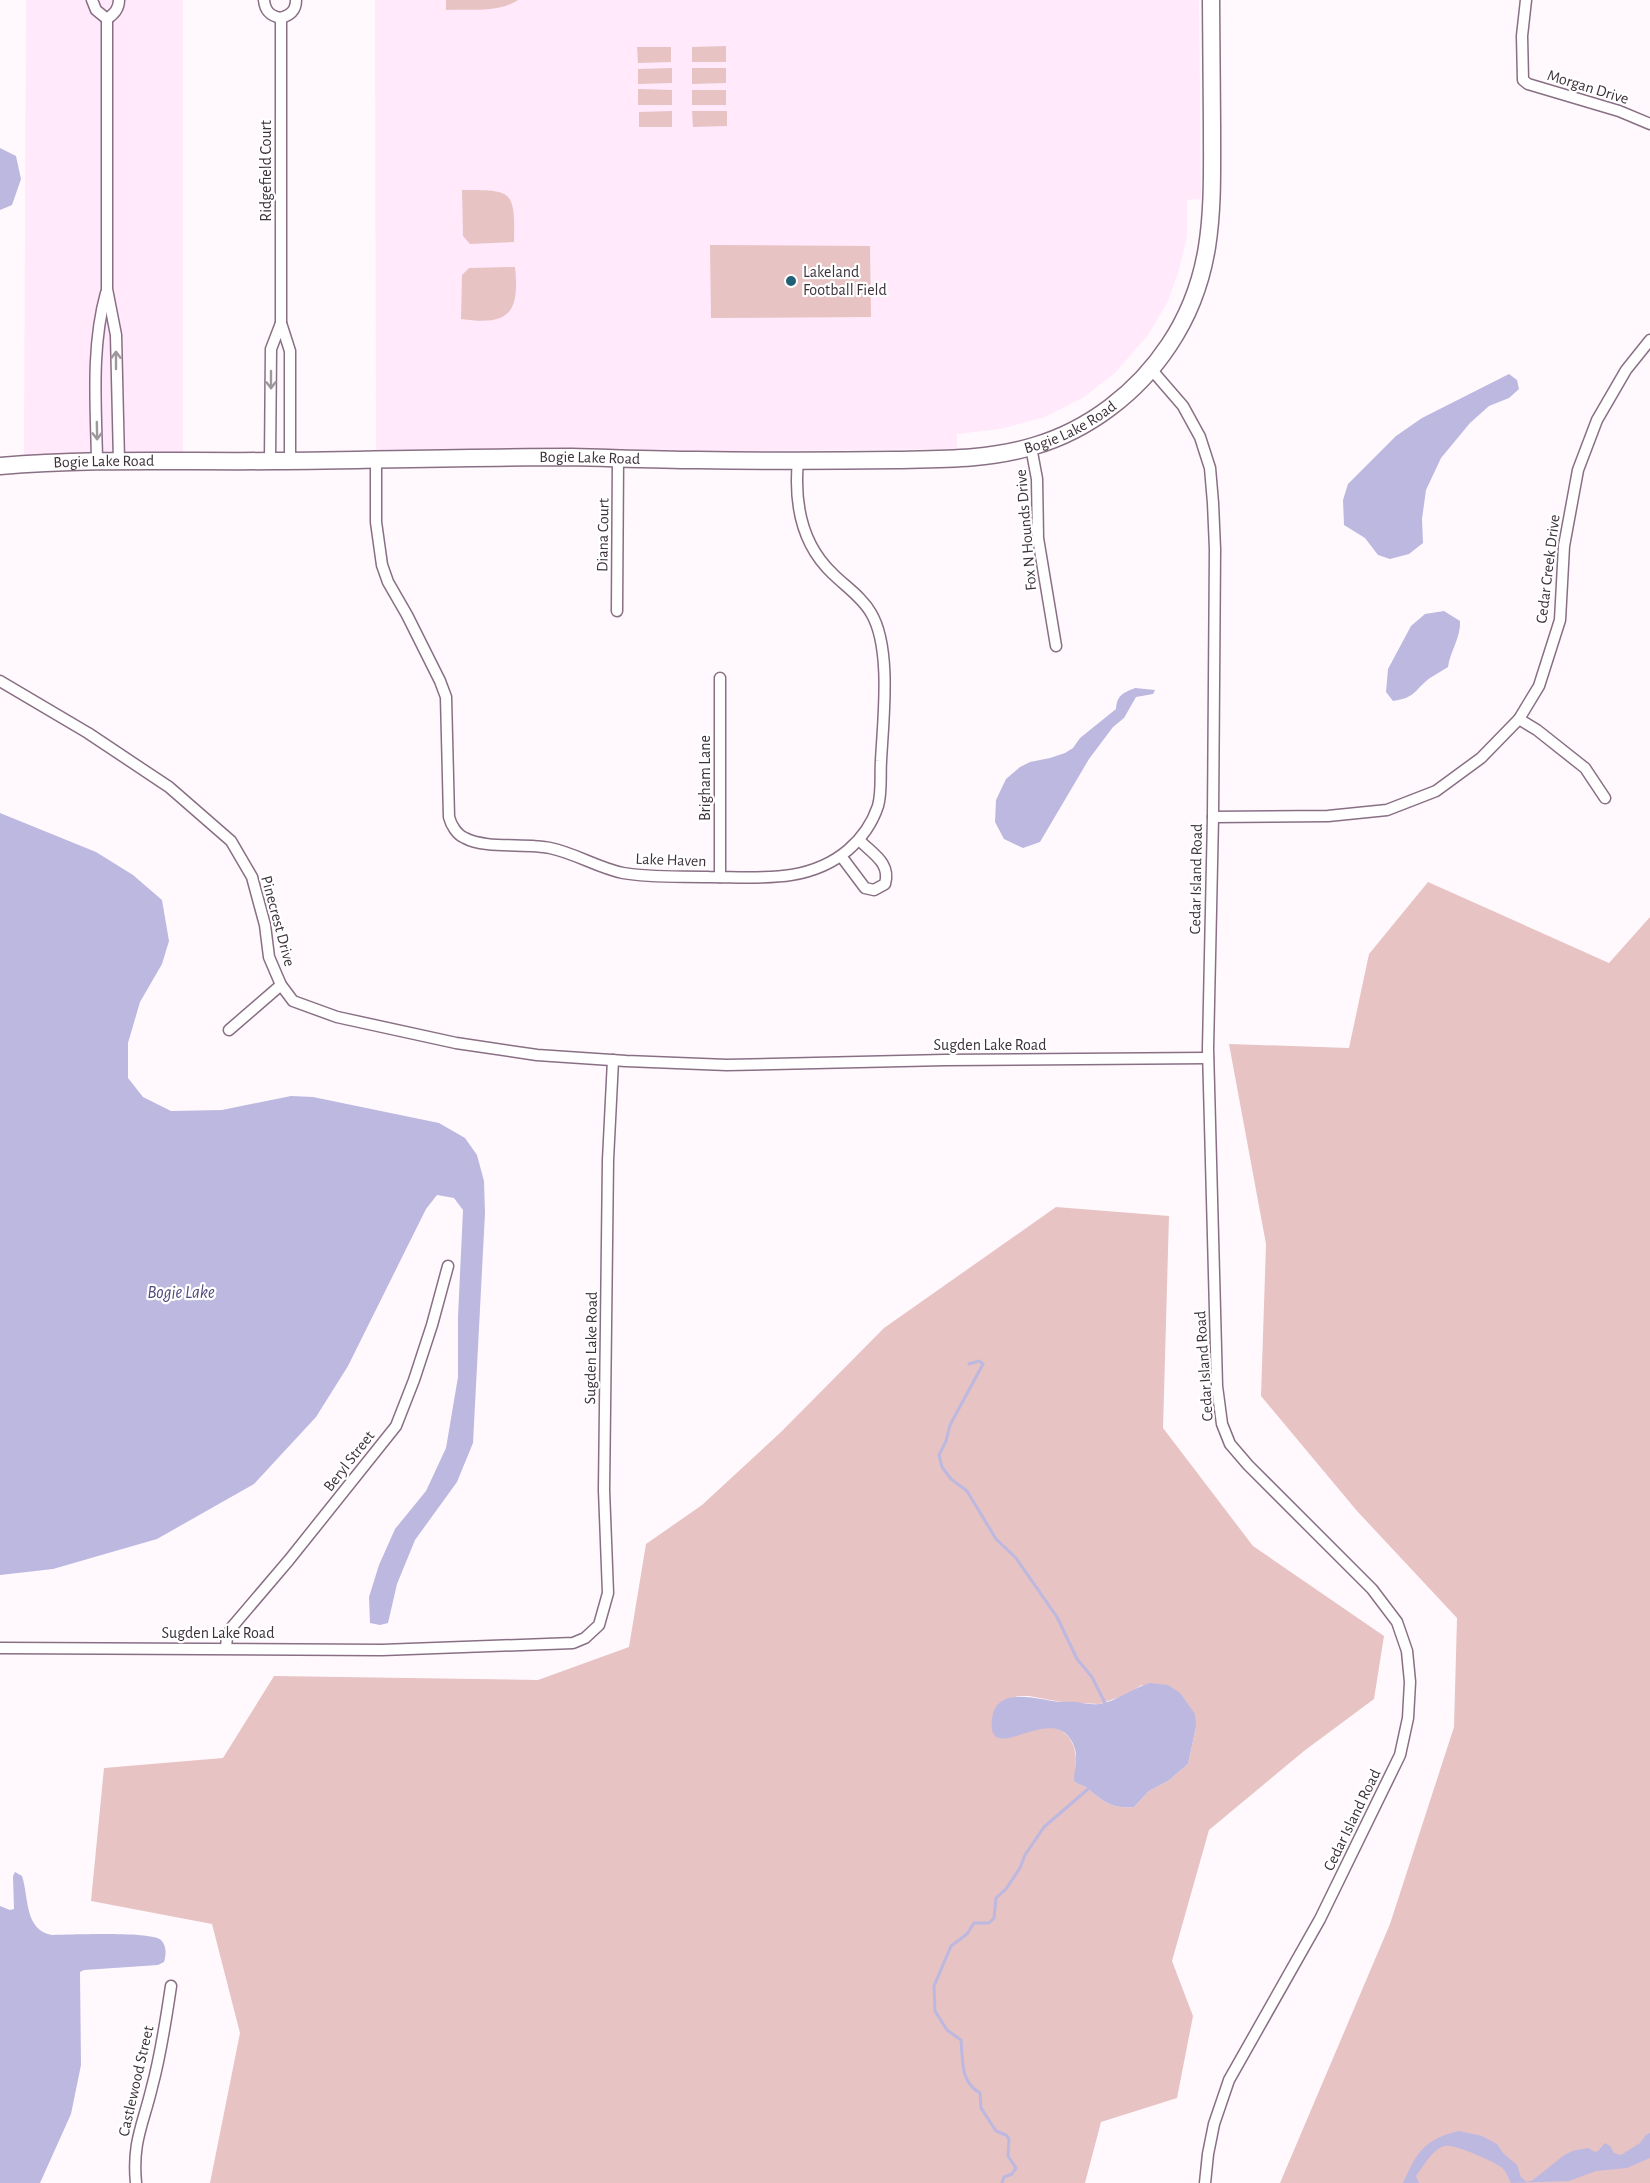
<svg xmlns="http://www.w3.org/2000/svg" width="1650" height="2183" viewBox="0 0 1650 2183" font-family="'Alegreya Sans',sans-serif">
<style>
.built{fill:#ffe9fa}
.green{fill:#e8c3c4;fill-rule:evenodd}
.water{fill:#bcb8e0}
.lines{fill:none;stroke-linecap:round;stroke-linejoin:round}
.stream{stroke:#bcb8e0;stroke-width:3}
.street-casing{stroke:#896f84;stroke-width:13}
.secondary-casing{stroke:#896f84;stroke-width:19}
.street{stroke:#fff;stroke-width:10}
.secondary{stroke:#fff;stroke-width:16}
.oneway{stroke:#9e989d}
.poi-dot{fill:#206076;stroke:#fff;stroke-width:2}
.labels{text-anchor:middle;dominant-baseline:central;stroke-width:4.5;stroke-linejoin:round;paint-order:stroke}
.street-label{font-size:16px;fill:#3d323b;stroke:#fff}
.poi-label{font-size:16px;fill:#3d323b;stroke:#fff;text-anchor:start}
.water-label{font-size:18px;font-style:italic;fill:#524a7f;stroke:#fff}
</style>
<rect width="100%" height="100%" fill="#fff9fd"/>
<!-- built -->
<g class="built">
<polygon points="26,0 183,0 183,454 24,455"/>
<polygon points="375,0 1199,0 1201,199 1187,200 1187,236 1179,270 1168,301 1148,335 1116,372 1084,397 1045,417 1000,429 957,434 957,449 376,454"/>
</g>
<!-- green -->
<g class="green">
<path d="M446 0H518C499 13 468 9 446 10Z"/>
<polygon points="726,46 726,62 692,62 692,47"/>
<polygon points="637,47 671,47 671,62 638,63"/>
<polygon points="672,68 672,83 638,84 638,69"/>
<polygon points="692,68 726,68 726,83 692,84"/>
<polygon points="638,89 672,90 672,105 638,105"/>
<rect x="692" y="90" width="34" height="15"/>
<polygon points="672,111 672,127 639,127 639,112"/>
<polygon points="692,111 727,111 727,126 693,127"/>
<path d="M462 190C513 190 515 190 514 242L470 244 463 236Z"/>
<polygon points="710,245 870,246 871,317 711,318"/>
<path d="M515 267C520 314 508 326 461 319L462 275 469 268Z"/>
<polygon points="1428,882 1609,963 1650,917 1650,2183 1280,2183 1390,1924 1454,1727 1457,1618 1357,1511 1261,1396 1266,1244 1229,1044 1349,1048 1369,954"/>
<path d="M1056 1207 1169 1216 1163 1428 1253 1546 1384 1636 1374 1699 1304 1751 1209 1830 1172 1961 1193 2016 1177 2098 1101 2122 1085 2183H210L240 2033 212 1924 91 1901 104 1768 223 1758 274 1676 538 1680 629 1647 646 1544 702 1505 781 1432 884 1328ZM1142 1685 1196 1727 1188 1764 1168 1781 1149 1791 1134 1807C1111 1809 1104 1802 1087 1788 1083 1785 1079 1785 1075 1781L1076 1757 1074 1747 1069 1737 1061 1730 1051 1727 1040 1728 994 1711 1003 1701 1018 1696H1029L1061 1702 1099 1704 1123 1696Z"/>
</g>
<!-- water -->
<g class="water">
<polygon points="0,148 16,156 21,179 12,205 0,210"/>
<polygon points="1509,374 1517,380 1519,389 1509,398 1489,406 1470,423 1441,458 1426,490 1422,519 1423,543 1409,554 1390,559 1378,555 1365,538 1344,525 1343,500 1348,484 1396,436 1422,418"/>
<path d="M1444 611 1460 621C1461 638 1450 651 1448 667 1442 671 1436 674 1430 678 1415 689 1416 698 1393 701L1386 692 1388 669 1411 626 1425 614Z"/>
<path d="M1135 688 1155 690 1153 694 1136 697 1124 718 1113 727 1089 759 1040 842 1023 848 1004 839 995 822 996 800 1006 779 1020 767 1030 762 1050 758 1065 753 1073 748 1080 738 1116 709C1117 695 1123 693 1135 688Z"/>
<polygon points="0,813 96,852 133,875 162,900 169,941 162,964 140,1002 128,1043 128,1078 143,1097 171,1111 222,1110 291,1096 313,1097 439,1123 465,1138 477,1155 484,1181 485,1213 473,1443 457,1482 415,1540 397,1584 388,1623 380,1625 370,1623 369,1597 379,1565 395,1529 426,1491 446,1448 458,1377 458,1317 463,1210 454,1198 437,1195 426,1209 348,1366 316,1417 254,1484 157,1539 53,1569 0,1575"/>
<path d="M1150 1683 1168 1685 1180 1693 1195 1714 1196 1727 1188 1764 1168 1781 1149 1791 1134 1807C1111 1809 1104 1802 1087 1788 1083 1785 1079 1785 1074 1781 1074 1770 1078 1760 1075 1749 1058 1694 986 1772 992 1719 996 1687 1033 1698 1053 1701 1061 1703 1069 1701 1076 1702 1084 1703 1091 1705 1099 1704 1118 1701 1132 1688 1150 1683Z"/>
<path d="M15 1872 22 1876C29 1897 24 1930 52 1935 69 1935 150 1931 161 1940 167 1946 166 1955 164 1962L158 1965 84 1970 80 1972 81 2065 71 2114 40 2183H0V1906L10 1910 14 1909 13 1876Z"/>
<path d="M1459 2131 1482 2136 1497 2144 1503 2153 1517 2165 1521 2177 1527 2182 1533 2180 1563 2156 1572 2151 1588 2148 1595 2152 1598 2151 1605 2143 1610 2146 1614 2153 1621 2155 1640 2143 1646 2135 1650 2133V2158L1627 2168 1596 2171 1569 2181 1511 2183C1508 2177 1506 2171 1501 2167 1492 2161 1455 2144 1445 2146 1432 2149 1424 2166 1416 2176L1419 2183H1403C1417 2151 1425 2139 1459 2131Z"/>
</g>
<g class="lines">
<!-- stream -->
<g class="stream">
<polyline points="969,1364 979,1361 983,1364 950,1425 946,1441 939,1455 942,1467 951,1479 967,1491 996,1539 1016,1558 1057,1617 1077,1659 1092,1677 1105,1703"/>
<path d="M1002 2183 1004 2177 1012 2174 1016 2168 1008 2156 1009 2139 1006 2135 996 2131 981 2108 980 2093C960 2082 963 2060 961 2040L947 2030 935 2011 934 1986 951 1946 967 1934 974 1923H989L994 1918 996 1898 1006 1889 1020 1868 1025 1855 1044 1827 1088 1789"/>
</g>
<!-- street casing -->
<g class="street-casing">
<g id="street">
<polyline points="92,0 96,10 107,19"/>
<path d="M264 0C265 11 270 16 281 18 290 15 296 11 296 0"/>
<polyline points="1526,0 1522,36 1523,80 1528,84 1619,111 1650,124"/>
<polyline points="281,18 281,323 290,351 290,461"/>
<polyline points="107,19 107,289 116,335 119,461"/>
<path d="M107 19C114 14 119 9 119 0"/>
<polyline points="1151,369 1183,406 1200,437 1210,468 1213,503 1215,549 1213,817 1208,1049 1217,1386 1222,1424 1230,1444 1248,1465 1372,1589 1397,1622 1407,1651 1410,1682 1408,1718 1400,1755 1320,1919 1229,2080 1214,2124 1208,2154 1205,2183"/>
<polyline points="1031,447 1037,479 1038,538 1056,646"/>
<path d="M97 460C96 405 91 347 106 293"/>
<path d="M376 460V522L382 565 388 582 407 615 440 681 446 697 449 817C451 825 457 835 465 838 484 849 526 843 550 848 575 853 598 868 623 873 651 878 681 876 709 877 757 877 808 884 848 850 862 838 872 824 878 806 882 792 880 775 881 761 883 720 892 648 871 613 862 597 845 586 833 574 801 544 794 503 798 461"/>
<polyline points="270,461 271,349 281,323"/>
<polyline points="617,611 618,459"/>
<polyline points="720,678 720,877"/>
<polyline points="0,681 88,733 169,787 231,841 252,877 265,925 269,957 281,985 293,1001 337,1017 456,1043 537,1055 626,1061 727,1065 945,1060 1208,1058"/>
<polyline points="1519,719 1537,730 1585,768 1605,798"/>
<polyline points="1213,817 1328,816 1387,810 1436,791 1481,758 1519,719 1539,686 1560,620 1564,546 1578,470 1597,420 1626,370 1650,340"/>
<path d="M841 856 865 888 874 890 885 884C891 863 873 854 859 840"/>
<polyline points="229,1030 281,985"/>
<polyline points="0,1648 382,1650 573,1643 585,1638 599,1625 608,1593 604,1490 608,1160 613,1060"/>
<polyline points="226,1648 227,1636 232,1627 289,1560 396,1426 414,1380 432,1325 448,1266"/>
<path d="M136 2183C132 2142 143 2125 152 2087 161 2054 166 2020 171 1986"/>
</g>
</g>
<!-- secondary casing -->
<g class="secondary-casing">
<g id="secondary">
<path id="s1" d="M0 466C91 458 183 462 274 461 374 460 473 457 572 457 614 458 656 460 698 460 763 461 829 461 894 460 941 459 988 460 1034 446 1089 430 1138 392 1169 345 1216 275 1212 206 1212 126 1212 84 1211 42 1211 0"/>
</g>
</g>
<!-- street -->
<use href="#street" class="street"/>
<!-- secondary -->
<use href="#secondary" class="secondary"/>
</g>
<!-- one-way arrows -->
<defs><path id="oneway-shaft" d="M-6 0H5M1.5-3L5.5 0L1.5 3" fill="none" stroke-width="1.6" stroke-linecap="round" stroke-linejoin="round" transform="scale(1.5)"/></defs>
<g class="oneway">
<use href="#oneway-shaft" transform="translate(116 360) rotate(-90)"/>
<use href="#oneway-shaft" transform="translate(271 380) rotate(90)"/>
<use href="#oneway-shaft" transform="translate(97 431) rotate(89)"/>
</g>
<!-- markers -->
<circle class="poi-dot" cx="791" cy="281" r="6"/>
<g class="labels">
<!-- street labels -->
<g class="street-label">
<text transform="translate(1588 87) rotate(17)">Morgan Drive</text>
<text transform="translate(266 171) rotate(-90)">Ridgefield Court</text>
<text stroke="none"><textPath href="#s1" startOffset="1076">Bogie Lake Road</textPath></text>
<text stroke="none"><textPath href="#s1" startOffset="590">Bogie Lake Road</textPath></text>
<text stroke="none"><textPath href="#s1" startOffset="104">Bogie Lake Road</textPath></text>
<text transform="translate(1026 530) rotate(-95)">Fox N Hounds Drive</text>
<text transform="translate(603 535) rotate(-89)">Diana Court</text>
<text transform="translate(1548 569) rotate(-83)">Cedar Creek Drive</text>
<text transform="translate(705 778) rotate(-90)">Brigham Lane</text>
<text transform="translate(671 860) rotate(2)">Lake Haven</text>
<text transform="translate(1196 879) rotate(-89)">Cedar Island Road</text>
<text transform="translate(278 921) rotate(75)">Pinecrest Drive</text>
<text x="990" y="1045">Sugden Lake Road</text>
<text transform="translate(591 1348) rotate(-89)">Sugden Lake Road</text>
<text transform="translate(1204 1366) rotate(-94)">Cedar Island Road</text>
<text transform="translate(349 1461) rotate(-52)">Beryl Street</text>
<text x="218" y="1633">Sugden Lake Road</text>
<text transform="translate(1352 1820) rotate(-64)">Cedar Island Road</text>
<text transform="translate(136 2081) rotate(-77)">Castlewood Street</text>
</g>
<!-- poi labels -->
<g class="poi-label">
<text x="803" y="272">Lakeland<tspan x="803" dy="18">Football Field</tspan></text>
</g>
<!-- water labels -->
<g class="water-label">
<text x="181" y="1293">Bogie Lake</text>
</g>
</g>
</svg>
